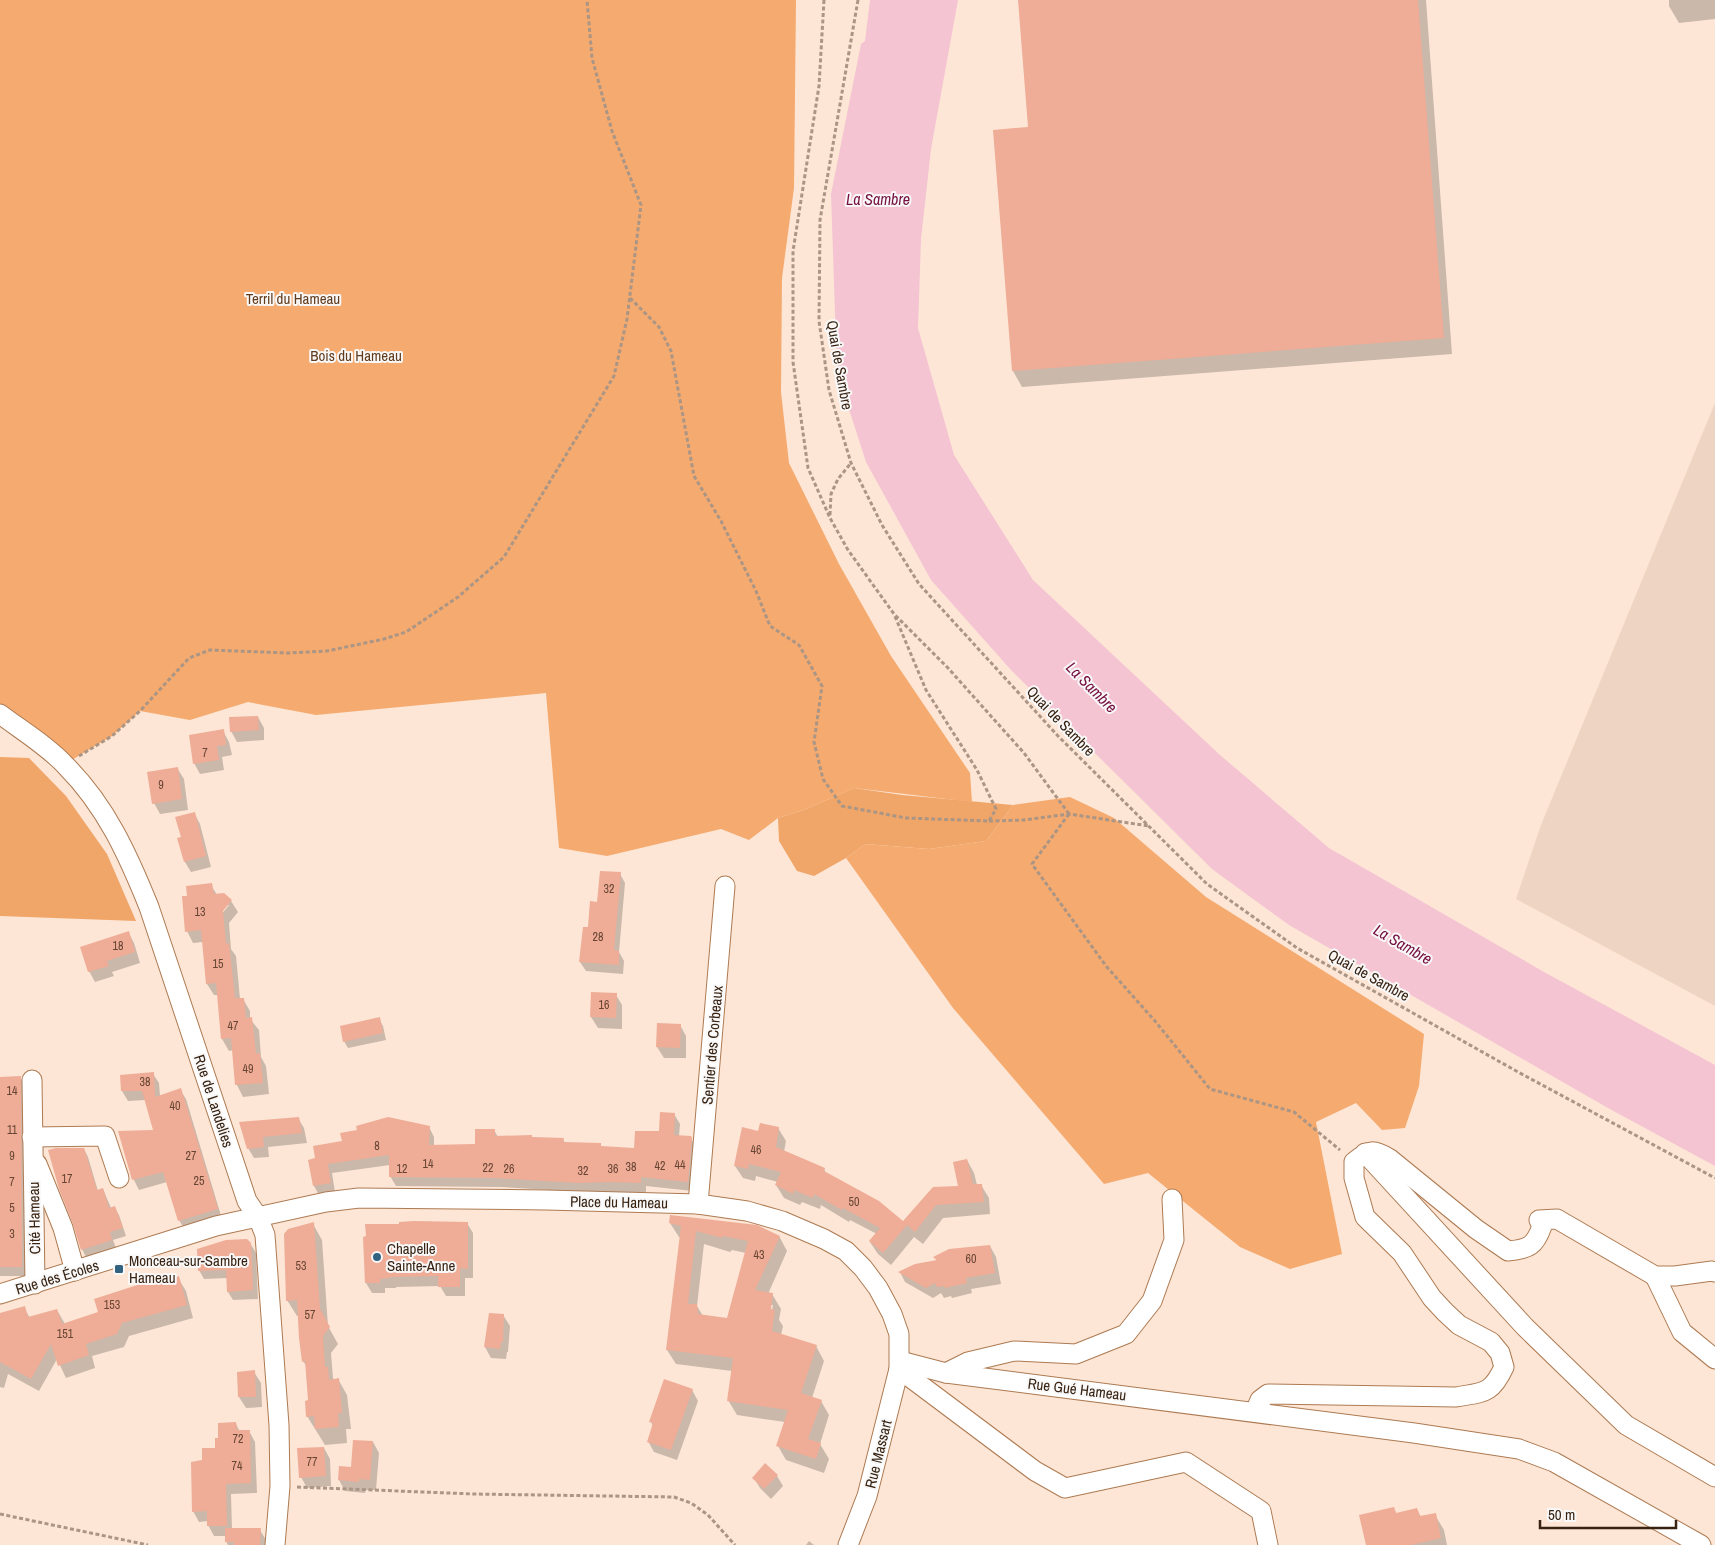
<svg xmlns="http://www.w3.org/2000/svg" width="1715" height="1545" viewBox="0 0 1715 1545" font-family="'Archivo Narrow',sans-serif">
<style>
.built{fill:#eed5c3}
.green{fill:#f0a569}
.forest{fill:#f5aa70}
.water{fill:#f4c4d3}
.shadow{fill:#0003;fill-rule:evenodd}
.building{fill:#efac97;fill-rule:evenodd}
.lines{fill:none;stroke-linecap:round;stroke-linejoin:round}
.minor-casing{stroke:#ad7a52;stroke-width:21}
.path{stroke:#ab9584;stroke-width:3;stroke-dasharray:4 2.5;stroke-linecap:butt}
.minor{stroke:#fff;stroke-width:19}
.poi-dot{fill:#316280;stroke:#f8f8f8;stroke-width:2}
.labels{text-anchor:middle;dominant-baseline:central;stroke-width:4;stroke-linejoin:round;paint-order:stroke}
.number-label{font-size:12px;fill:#664533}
.park-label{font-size:15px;fill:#623c1d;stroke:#f8f8f8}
.street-label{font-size:15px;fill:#382312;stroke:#f8f8f8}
.poi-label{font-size:15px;fill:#382312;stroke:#f8f8f8;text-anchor:start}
.water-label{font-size:16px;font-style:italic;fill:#761041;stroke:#f8f8f8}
</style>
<rect width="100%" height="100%" fill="#fde6d5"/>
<!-- built -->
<polygon class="built" points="1715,403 1715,1006 1516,899 1541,825"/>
<!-- green -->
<g class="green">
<polygon points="0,757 29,758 66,796 107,854 136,921 0,916"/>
<polygon points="854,788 902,795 1013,805 986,841 929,849 865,844 846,858 814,876 797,871 779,841 778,818 804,810"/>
</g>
<!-- forest -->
<g class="forest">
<polygon points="0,0 796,0 794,188 782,278 781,392 789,463 839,564 891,656 970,773 972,802 854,788 804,810 778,818 749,840 721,829 607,856 559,848 546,693 316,715 248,702 190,720 140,711 112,736 65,764 0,714"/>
<polygon points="1070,797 1114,818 1206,897 1424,1034 1419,1086 1405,1128 1382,1130 1356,1103 1316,1122 1342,1254 1290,1269 1240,1247 1148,1173 1104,1184 953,1008 846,858 865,844 929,849 986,841 1013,805"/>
</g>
<!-- water -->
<polygon class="water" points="870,0 958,0 931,149 921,239 918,328 954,455 1033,580 1220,755 1329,848 1544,972 1715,1065 1715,1166 1608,1108 1289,925 1212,869 1011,670 931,580 866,462 837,372 831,194 861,44 865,41"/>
<!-- shadow -->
<g class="shadow">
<polygon points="1020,0 1426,0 1452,354 1022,387 1013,371 1029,128"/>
<polygon points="1669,0 1715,0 1715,19 1679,23 1669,6"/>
<polygon points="258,717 264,728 264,740 237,742 231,731"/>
<polygon points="223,731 229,742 232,755 222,757 224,770 200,774 194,763"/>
<polygon points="177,768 184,779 188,810 160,814 154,803"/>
<polygon points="194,813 200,824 211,867 191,872 185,862 179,839 182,838"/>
<polygon points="620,874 625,883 619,952 624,961 623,974 586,971 580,962 589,929 598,903"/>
<path d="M211 885 217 895 231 901 238 912 229 923 231 949 236 956 240 999H243L250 1011V1019L259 1030 261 1057 266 1066 269 1094 243 1097 237 1085 234 1050 229 1051 222 1039 219 995H214L207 984 203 942 193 943 187 931 188 897ZM226 905H229L220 916Z"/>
<polygon points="128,932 134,943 140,963 112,972 114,976 95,982 89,971"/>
<polygon points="592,993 616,995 622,1005 622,1029 598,1028 591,1017"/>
<polygon points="379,1019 383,1026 386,1040 348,1048 344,1041"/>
<polygon points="658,1025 680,1025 686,1036 686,1058 664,1058 657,1047"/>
<polygon points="153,1074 159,1083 160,1096 180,1090 186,1099 222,1219 185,1230 179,1220 167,1182 139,1190 134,1180 120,1133 155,1132 146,1100 128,1101 122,1091"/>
<polygon points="20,1077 25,1085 26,1276 0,1276 0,1078"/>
<polygon points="674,1114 680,1124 679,1136 690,1137 697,1149 693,1191 646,1186 646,1192 584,1192 501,1187 396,1186 390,1176 390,1165 332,1173 335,1192 319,1195 314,1186 310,1161 429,1127 434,1137 434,1146 476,1145 494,1130 498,1137 563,1139 565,1143 602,1148 635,1149 660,1132"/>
<polygon points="298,1118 304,1128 307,1143 268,1147 269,1157 254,1158 248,1148 240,1123"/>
<polygon points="778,1128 786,1141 784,1152 824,1169 826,1173 904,1223 959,1187 967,1160 974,1173 977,1185 981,1185 989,1198 990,1214 943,1218 923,1244 914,1237 891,1265 878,1254 870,1242 877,1234 850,1220 849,1222 821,1205 820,1209 802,1202 800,1205 784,1198 776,1185 778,1182 756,1176 755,1181 743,1178 735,1166 759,1132"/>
<polygon points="84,1149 88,1157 98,1191 103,1189 111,1208 114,1207 119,1215 126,1236 113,1240 116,1248 86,1257 82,1249"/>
<polygon points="467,1223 473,1233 473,1278 465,1278 465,1296 446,1296 440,1286 396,1287 396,1288 385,1288 385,1293 372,1293 366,1283"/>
<path d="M670 1223 779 1236 787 1251 768 1294H772L781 1309 779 1320 783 1326 781 1335 816 1346 824 1361 812 1398 821 1401 829 1415 820 1444 829 1459 824 1473 786 1460 778 1446 785 1422 737 1415 728 1400 732 1371 676 1364 667 1350 681 1238 679 1237ZM704 1244 730 1252 732 1250 746 1253 728 1319 703 1316 697 1306ZM770 1305H773L771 1316Z"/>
<polygon points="313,1224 322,1240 328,1326 338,1344 331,1353 333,1378 334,1380 338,1379 347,1395 351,1429 346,1429 347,1443 325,1445 307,1416 309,1402 307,1367 303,1361 299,1316 297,1316 287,1300"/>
<polygon points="250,1243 256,1253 258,1299 233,1300 228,1292 228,1278 204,1279 199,1270"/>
<polygon points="990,1246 996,1257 1001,1284 971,1289 972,1293 952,1298 951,1296 944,1298 941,1293 933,1298 905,1282 900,1272 937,1261 934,1257"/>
<polygon points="178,1278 186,1291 193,1318 129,1336 124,1347 92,1356 95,1368 66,1378 57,1359 39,1391 8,1374 4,1388 0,1387 0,1314 24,1308 30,1318 57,1310 65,1324 100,1312 161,1283"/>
<polygon points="503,1315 510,1326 508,1352 507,1352 506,1359 491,1358 485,1347"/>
<polygon points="254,1372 261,1383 262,1407 246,1408 239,1397"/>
<polygon points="692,1390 698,1401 677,1460 654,1452 648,1441 653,1426 651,1422"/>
<polygon points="236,1424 240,1432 249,1431 255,1442 257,1493 231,1494 232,1529 260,1530 266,1540 265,1545 228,1545 226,1541 226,1536 214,1536 208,1525 208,1521 199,1522 193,1511 204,1462 217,1449"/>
<polygon points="373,1442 379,1453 376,1490 365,1490 365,1493 345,1491 339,1480 353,1469"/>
<polygon points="324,1448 330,1459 331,1486 307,1488 301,1477"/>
<polygon points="777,1476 783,1486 771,1499 760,1488 754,1478"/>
<polygon points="1393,1508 1397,1514 1417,1510 1421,1517 1435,1515 1444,1530 1447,1545 1367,1545"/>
<polygon points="809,1541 814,1545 806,1545"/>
</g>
<!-- building -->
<g class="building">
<polygon points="1018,0 1418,0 1444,338 1012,371 993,130 1028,127"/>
<polygon points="258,716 259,730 230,732 229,717"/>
<polygon points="224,729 226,745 217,746 219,760 193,764 189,735"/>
<polygon points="178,767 182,799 152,804 147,772"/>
<polygon points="195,812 206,856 184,862 177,838 181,837 175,817"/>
<polygon points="600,871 621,872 614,950 619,951 619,965 579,962 583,927 588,927 590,901 597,902"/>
<polygon points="212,883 214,894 224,893 232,900 223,911 226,944 229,943 235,998 244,998 246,1018 252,1017 256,1054 260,1053 263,1083 235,1085 231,1038 221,1039 216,983 206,984 201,930 185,932 182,896 187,896 186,886"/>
<polygon points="129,931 135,952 107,961 109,966 88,972 80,947"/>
<polygon points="591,992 617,993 616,1018 590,1017"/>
<polygon points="380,1017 383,1033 343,1042 340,1026"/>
<polygon points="657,1023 681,1024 680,1048 656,1047"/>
<polygon points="154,1072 155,1097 181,1088 218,1209 178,1221 163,1172 132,1180 118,1131 153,1130 142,1091 121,1091 120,1075"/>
<polygon points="21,1076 22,1267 0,1267 0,1077"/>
<polygon points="660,1112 675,1113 674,1135 691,1136 692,1138 688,1182 641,1177 641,1183 612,1182 578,1183 495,1178 389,1177 389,1155 328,1164 331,1183 313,1186 308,1160 315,1158 313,1146 342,1141 340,1133 357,1130 356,1126 388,1117 430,1126 429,1145 475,1144 475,1129 495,1129 495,1136 532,1135 532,1137 564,1138 563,1142 601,1143 601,1146 634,1148 635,1131 659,1131"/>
<polygon points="299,1117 302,1133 263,1137 264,1147 247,1149 239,1122"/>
<polygon points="760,1123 779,1127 776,1147 825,1168 824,1171 879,1201 903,1221 933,1187 958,1186 953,1162 967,1159 973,1184 982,1184 984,1202 936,1205 915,1232 907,1225 883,1253 869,1241 880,1228 843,1208 842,1210 814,1194 813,1198 794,1190 793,1194 775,1185 781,1172 749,1164 748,1169 734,1166 742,1127 758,1131"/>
<polygon points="56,1148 84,1148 97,1190 103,1188 109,1208 115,1206 123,1228 110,1232 112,1240 81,1250 73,1224 59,1189 48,1150"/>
<path d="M670 1215 757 1225 780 1236 755 1290 773 1293 771 1309 775 1310 772 1331 817 1345 801 1393 822 1400 808 1439 821 1443 816 1459 776 1446 788 1410 727 1401 733 1358 666 1350 681 1226 669 1223ZM696 1231 722 1238 723 1236 748 1241 727 1318 698 1314 697 1304H688Z"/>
<polygon points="414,1221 468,1222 468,1269 460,1268 460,1287 438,1287 438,1276 390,1277 390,1278 380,1279 380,1283 365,1283 363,1237 366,1236 365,1224 399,1224 399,1222"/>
<polygon points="314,1222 320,1309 330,1327 323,1336 325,1367 328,1367 329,1380 339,1378 342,1413 338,1413 339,1427 315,1429 314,1416 306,1417 305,1401 308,1400 305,1361 302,1362 299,1338 297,1300 286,1301 284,1234 288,1229"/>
<polygon points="247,1239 251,1243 253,1290 227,1292 226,1270 198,1271 197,1249 226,1240"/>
<polygon points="990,1245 995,1273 966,1278 967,1283 945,1288 944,1286 937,1287 935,1283 926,1288 898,1272 915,1264 937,1260 933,1257 949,1249"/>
<polygon points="179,1276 187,1305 122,1323 117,1334 86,1344 89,1355 58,1366 51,1344 31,1379 0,1362 0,1313 25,1306 28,1317 57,1309 62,1324 98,1312 94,1299 159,1278 160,1282"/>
<polygon points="489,1313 504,1314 503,1342 501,1342 500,1349 484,1347"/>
<polygon points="255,1370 256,1397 238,1397 237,1372"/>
<polygon points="664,1379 693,1389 671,1450 647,1442 653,1423 649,1422"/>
<polygon points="236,1422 237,1430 250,1430 251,1483 226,1484 227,1526 207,1526 207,1511 192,1512 191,1462 202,1460 202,1448 215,1448 215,1438 218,1438 218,1423"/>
<polygon points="353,1440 373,1441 370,1480 359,1479 359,1482 338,1480 339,1466 351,1467"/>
<polygon points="324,1447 326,1476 299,1478 297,1448"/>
<polygon points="765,1463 778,1475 764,1489 752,1478"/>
<polygon points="1394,1507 1396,1513 1417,1508 1420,1516 1436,1513 1441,1538 1411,1545 1366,1545 1359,1515"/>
<polygon points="225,1528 261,1528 260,1545 234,1545 234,1542 225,1542"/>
</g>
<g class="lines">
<!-- minor casing -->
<g class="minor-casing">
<g id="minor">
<path d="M0 714C21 730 49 747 66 766 106 806 128 855 149 907L247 1201 258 1217 265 1235 279 1425 280 1486 275 1545"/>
<polyline points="32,1080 35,1284"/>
<polyline points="32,1137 105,1136 119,1178"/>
<polyline points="1365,1153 1525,1327 1626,1425 1715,1477"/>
<polyline points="37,1164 63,1228 75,1271"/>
<polyline points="698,1204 725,886"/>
<polyline points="1655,1276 1682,1332 1715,1359"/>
<polyline points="0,1294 216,1226 326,1202 359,1198 546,1200 698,1204 747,1211 782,1221 824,1239 846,1251 863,1268 878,1288 892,1314 899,1334 899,1369 867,1496 848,1545"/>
<polyline points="900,1361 946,1373 1414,1433 1519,1449 1554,1462 1701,1545"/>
<polyline points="899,1369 1035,1471 1065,1488 1186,1462 1261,1511 1268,1545"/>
<polyline points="946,1373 968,1362 1014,1351 1076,1354 1126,1334 1152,1301 1174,1240 1172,1199"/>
<path d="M1255 1412 1260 1400 1268 1394 1456 1397C1483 1392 1491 1395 1504 1367L1500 1353 1491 1342 1459 1325 1445 1312 1432 1298 1402 1253 1365 1217 1354 1178V1162C1369 1149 1374 1149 1390 1159L1476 1229 1508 1251C1529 1249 1535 1246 1542 1226L1539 1220 1557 1219 1655 1276H1675L1712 1271 1715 1272"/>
</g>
</g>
<!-- path -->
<g class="path">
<polyline points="824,0 819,86 793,251 793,362 808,468 830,518 848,550 894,614 948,668 1024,753 1069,814"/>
<polyline points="858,0 820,220 819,321 829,390 851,463 882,525 919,584 1058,736 1207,884 1297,948 1518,1072 1715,1178"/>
<polyline points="630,298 659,327 671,351 694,476 721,521 756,591 770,626 799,645 822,686 814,742 823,779 842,806 906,818 989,821 996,809 977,770 926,690 894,614"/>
<polyline points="830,515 831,494 838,479 851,463"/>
<polyline points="79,756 112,736 140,711 189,658 210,650 289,653 327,651 384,639 406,632 458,597 504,557 614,376 627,319 641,205 612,131 592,58 587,0"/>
<polyline points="1069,814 1032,864 1106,966 1155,1021 1210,1089 1294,1112 1340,1150"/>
<polyline points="989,821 1024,820 1069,814 1149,826"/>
<polyline points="297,1487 473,1494 674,1497 691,1503 708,1515 735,1545"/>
<polyline points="0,1514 148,1545"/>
</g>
<!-- minor -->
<use href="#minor" class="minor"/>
</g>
<!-- markers -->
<g class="poi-dot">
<circle cx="377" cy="1257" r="5"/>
<rect x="114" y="1264" width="10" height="10" rx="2.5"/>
</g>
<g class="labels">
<!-- number labels -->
<g class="number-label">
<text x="205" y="753">7</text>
<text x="161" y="785">9</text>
<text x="609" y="889">32</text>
<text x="200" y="912">13</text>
<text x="598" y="937">28</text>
<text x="118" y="946">18</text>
<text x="218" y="964">15</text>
<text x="604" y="1005">16</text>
<text x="233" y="1026">47</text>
<text x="248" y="1069">49</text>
<text x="145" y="1082">38</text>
<text x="12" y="1091">14</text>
<text x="175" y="1106">40</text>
<text x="12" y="1130">11</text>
<text x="377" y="1146">8</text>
<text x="756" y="1150">46</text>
<text x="12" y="1156">9</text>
<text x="191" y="1156">27</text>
<text x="428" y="1164">14</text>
<text x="680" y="1165">44</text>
<text x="660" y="1166">42</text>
<text x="631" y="1167">38</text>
<text x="488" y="1168">22</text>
<text x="402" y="1169">12</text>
<text x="509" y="1169">26</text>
<text x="613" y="1169">36</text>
<text x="583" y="1171">32</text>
<text x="67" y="1179">17</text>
<text x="199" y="1181">25</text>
<text x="12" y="1182">7</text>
<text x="854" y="1202">50</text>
<text x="12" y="1208">5</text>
<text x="12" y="1234">3</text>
<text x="759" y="1255">43</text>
<text x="971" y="1259">60</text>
<text x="301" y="1266">53</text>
<text x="112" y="1305">153</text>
<text x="310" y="1315">57</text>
<text x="65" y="1334">151</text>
<text x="238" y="1439">72</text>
<text x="312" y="1462">77</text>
<text x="237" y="1466">74</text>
</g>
<!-- park labels -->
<g class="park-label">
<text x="293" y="298">Terril du Hameau</text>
<text x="356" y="355">Bois du Hameau</text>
</g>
<!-- street labels -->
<g class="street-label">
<text transform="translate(840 365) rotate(80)">Quai de Sambre</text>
<text transform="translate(1061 721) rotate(46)">Quai de Sambre</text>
<text transform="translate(1369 975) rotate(29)">Quai de Sambre</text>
<text transform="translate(712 1045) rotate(-85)">Sentier des Corbeaux</text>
<text transform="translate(214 1101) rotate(72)">Rue de Landelies</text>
<text transform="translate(619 1202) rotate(1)">Place du Hameau</text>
<text transform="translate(34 1218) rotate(-91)">Cité Hameau</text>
<text transform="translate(57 1277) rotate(-17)">Rue des Écoles</text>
<text transform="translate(1077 1389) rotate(7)">Rue Gué Hameau</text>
<text transform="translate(878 1454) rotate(-76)">Rue Massart</text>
</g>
<!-- poi labels -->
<g class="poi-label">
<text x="387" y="1248">Chapelle<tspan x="387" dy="17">Sainte-Anne</tspan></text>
<text x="129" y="1260">Monceau-sur-Sambre<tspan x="129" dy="17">Hameau</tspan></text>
</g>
<!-- water labels -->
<g class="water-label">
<text x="878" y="199">La Sambre</text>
<text transform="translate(1092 687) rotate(45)">La Sambre</text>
<text transform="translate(1403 944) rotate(30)">La Sambre</text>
</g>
</g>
<!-- scale -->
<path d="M1540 1520v8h136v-8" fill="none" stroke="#382312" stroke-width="2.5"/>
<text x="1548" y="1520" font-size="15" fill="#382312" stroke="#f8f8f8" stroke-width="4" paint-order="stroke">50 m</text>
</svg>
